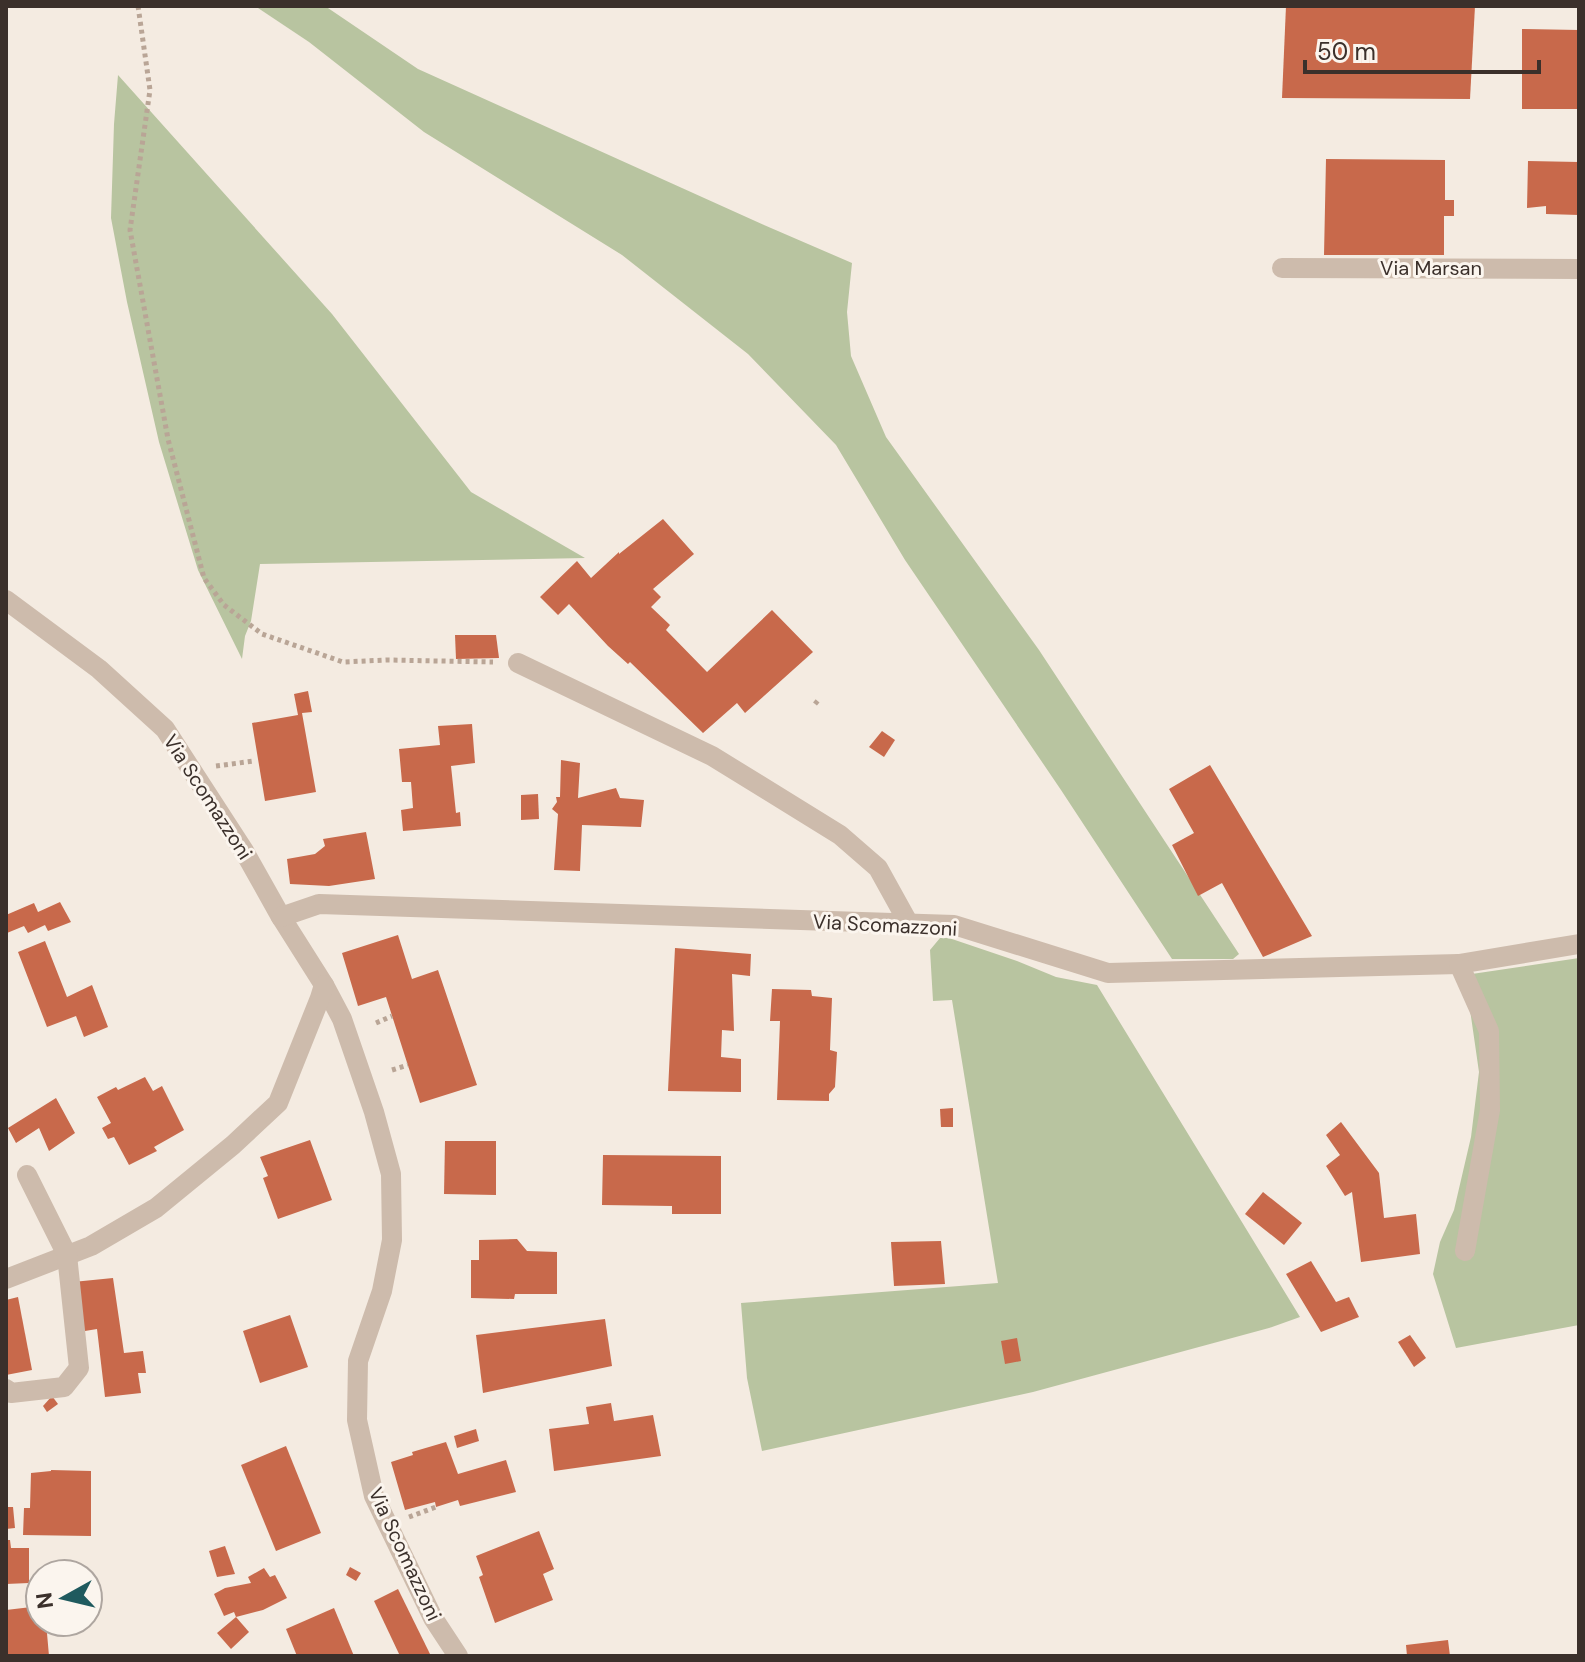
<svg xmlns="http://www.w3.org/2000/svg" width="1585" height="1662" viewBox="0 0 1585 1662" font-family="'DM Sans',sans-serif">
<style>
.green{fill:#b8c4a0}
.building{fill:#c8694b}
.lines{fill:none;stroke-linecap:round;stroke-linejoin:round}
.path{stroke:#b9a596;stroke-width:5;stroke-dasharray:4 4;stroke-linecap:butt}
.minor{stroke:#cdbbac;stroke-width:20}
.labels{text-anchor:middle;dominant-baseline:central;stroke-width:6;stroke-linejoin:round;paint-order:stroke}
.street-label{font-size:20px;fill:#3b302b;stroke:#fbf5ee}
</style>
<rect width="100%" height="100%" fill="#f4ebe1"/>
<!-- green -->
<g class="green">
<polygon points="255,6 325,6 418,69 764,225 852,263 847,312 851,356 886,437 1039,650 1239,954 1233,959 1172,959 1061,790 905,560 836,445 748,354 622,255 424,132 309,42"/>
<polygon points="118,75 332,314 471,492 585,558 260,564 251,621 245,636 242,659 198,570 159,442 127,302 111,218 114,124"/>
<polygon points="940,938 949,938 1017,961 1056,977 1097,985 1300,1317 1269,1328 1033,1392 762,1451 747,1378 741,1303 998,1283 952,1000 933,1001 930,950"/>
<polygon points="1579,958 1579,1325 1456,1348 1433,1274 1440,1242 1454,1210 1471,1137 1479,1072 1465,975"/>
</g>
<!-- building -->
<g class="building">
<polygon points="1286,6 1475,6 1470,99 1282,98"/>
<polygon points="1522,29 1579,30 1579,109 1522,109"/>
<polygon points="1326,159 1445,160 1445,200 1454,200 1454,216 1444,216 1444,255 1324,255"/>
<polygon points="1528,161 1579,162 1579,215 1546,214 1546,206 1527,208"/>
<polygon points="663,519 694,554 653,589 661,597 651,607 670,625 666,630 707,672 772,610 813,652 745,713 737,703 703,733 630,662 628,664 608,646 569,604 558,615 540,597 577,561 591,578 619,552 619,554"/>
<polygon points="455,635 496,635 499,658 456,659"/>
<polygon points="308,691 312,712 302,713 316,792 265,801 252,723 298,715 294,694"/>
<polygon points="472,724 475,763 451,766 456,813 460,812 461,826 403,831 401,810 413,808 411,782 402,782 399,749 440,745 438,726"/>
<polygon points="882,731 895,740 884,757 869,747"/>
<polygon points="561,760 580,763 578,798 616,788 620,798 644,800 641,827 582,825 580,871 554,870 558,814 552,809 557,802 556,797 560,797"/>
<polygon points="1210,765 1312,936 1263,957 1222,883 1198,896 1172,845 1194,833 1169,789"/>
<polygon points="538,794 539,819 521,820 521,795"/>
<polygon points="366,832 375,879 329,886 290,884 287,859 315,854 325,846 323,839"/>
<polygon points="60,902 71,922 48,931 45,925 28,933 24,926 7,933 6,915 34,903 38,912"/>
<polygon points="398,935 412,979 438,970 477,1085 420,1103 386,997 358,1006 342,953"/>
<polygon points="45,941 67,997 92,985 108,1027 84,1037 76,1016 47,1027 18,952"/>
<polygon points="675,948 751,954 750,976 732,974 734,1031 722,1030 721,1057 741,1059 741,1092 668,1091"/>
<polygon points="772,989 811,990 812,996 832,998 830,1050 837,1052 835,1087 829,1094 829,1101 777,1100 780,1021 770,1021"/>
<polygon points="145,1077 153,1091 162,1086 184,1130 154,1147 157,1151 129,1165 114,1137 108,1139 102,1128 111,1123 97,1097 116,1087 118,1090"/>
<polygon points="56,1098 75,1133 49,1151 39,1128 16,1143 8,1128"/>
<polygon points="953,1108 953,1127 941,1127 940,1109"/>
<polygon points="1341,1122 1379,1173 1384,1218 1416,1214 1420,1254 1361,1262 1352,1192 1345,1196 1326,1166 1340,1155 1326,1135"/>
<polygon points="310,1140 332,1200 278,1219 263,1178 268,1176 260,1157"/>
<polygon points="445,1141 496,1141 496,1195 444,1194"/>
<polygon points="603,1155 721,1156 721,1214 672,1214 672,1206 602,1205"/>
<polygon points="1263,1192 1302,1223 1284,1245 1245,1214"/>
<polygon points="517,1239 527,1251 557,1252 557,1294 515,1294 514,1299 471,1298 471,1260 479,1260 479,1240"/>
<polygon points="941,1241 945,1284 894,1286 891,1242"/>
<polygon points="1311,1261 1336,1302 1349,1297 1359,1317 1321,1332 1286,1274"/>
<polygon points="113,1278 124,1353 143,1351 146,1373 138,1373 141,1393 105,1397 97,1329 79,1332 73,1282"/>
<polygon points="18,1297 32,1370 6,1375 6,1300"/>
<polygon points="290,1315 308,1367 260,1383 243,1331"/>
<polygon points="605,1319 612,1366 483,1393 476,1335"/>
<polygon points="1410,1335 1426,1358 1414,1367 1398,1342"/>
<polygon points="1017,1338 1021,1361 1005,1364 1001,1341"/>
<polygon points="52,1396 58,1404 47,1412 43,1406"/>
<polygon points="611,1403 614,1421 653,1415 661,1456 554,1471 549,1429 589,1424 586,1407"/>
<polygon points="476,1429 479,1441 457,1448 454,1436"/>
<polygon points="446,1442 458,1474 506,1460 516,1492 460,1506 458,1500 436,1507 435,1502 405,1510 391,1462 413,1455 412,1452"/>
<polygon points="286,1446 321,1533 276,1551 241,1465"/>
<polygon points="51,1470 91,1471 91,1536 23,1535 24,1508 30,1508 31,1473 51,1471"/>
<polygon points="6,1507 13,1507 15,1528 6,1529"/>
<polygon points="539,1531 554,1569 543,1574 553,1600 495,1623 479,1577 483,1575 476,1556"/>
<polygon points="6,1540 10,1540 11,1548 29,1548 29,1583 6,1584"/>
<polygon points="225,1546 235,1574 217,1577 209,1551"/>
<polygon points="350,1567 361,1573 356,1581 346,1575"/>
<polygon points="264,1568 270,1577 275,1575 287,1598 263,1610 236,1617 234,1612 224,1616 214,1594 225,1588 251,1583 248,1577"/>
<polygon points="398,1589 431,1656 400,1656 374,1601"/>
<polygon points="40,1606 40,1622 46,1622 49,1656 6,1656 6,1610"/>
<polygon points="334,1608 354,1656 297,1656 286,1629"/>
<polygon points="236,1617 249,1632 231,1649 217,1633"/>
<polygon points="1448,1640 1450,1656 1407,1656 1406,1645"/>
</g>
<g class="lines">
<!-- path -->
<g class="path">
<polyline points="138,6 150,90 130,230 168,439 204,578 224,605 262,634 343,662 387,660 493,662"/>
<polyline points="815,704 820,698"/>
<polyline points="216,766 254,761"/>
<polyline points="376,1023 392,1016"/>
<polyline points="392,1070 408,1065"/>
<polyline points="409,1517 436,1507"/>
</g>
<!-- minor -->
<g class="minor">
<polyline points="1282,268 1579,269"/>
<polyline points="6,600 99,669 165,729 244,851 281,917 324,985 342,1019 374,1112 391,1174 392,1240 382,1291 358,1361 357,1420 374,1496 433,1618 458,1656"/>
<polyline points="518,663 712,756 840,835 878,868 909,924"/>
<polyline points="281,917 319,904 954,925 1108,973 1459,964 1579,944"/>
<polyline points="1459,964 1489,1031 1490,1110 1465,1251"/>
<polyline points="6,1279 91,1246 156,1208 233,1145 278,1103 320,998 324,985"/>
<polyline points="6,1389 11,1393 64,1387 79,1368 67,1255 27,1175"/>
</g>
</g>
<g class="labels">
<!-- street labels -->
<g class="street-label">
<text x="1431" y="268">Via Marsan</text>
<text transform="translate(208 797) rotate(57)">Via Scomazzoni</text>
<text transform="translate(885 925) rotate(3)">Via Scomazzoni</text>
<text transform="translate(405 1554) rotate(65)">Via Scomazzoni</text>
</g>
</g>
<!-- border -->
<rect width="1585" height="1662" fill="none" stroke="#3b302b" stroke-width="16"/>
<!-- north arrow -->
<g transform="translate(64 1598) rotate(262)"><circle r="38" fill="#fbf5ee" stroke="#aea6a0" stroke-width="2"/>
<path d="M0-6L14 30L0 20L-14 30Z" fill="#1f5a5e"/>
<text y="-12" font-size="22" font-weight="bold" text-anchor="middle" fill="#3b302b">N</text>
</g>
<!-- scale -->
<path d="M1305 60v12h234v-12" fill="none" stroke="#3b302b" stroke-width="4"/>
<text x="1317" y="60" font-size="24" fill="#3b302b" stroke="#fbf5ee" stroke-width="6" paint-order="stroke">50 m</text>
</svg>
